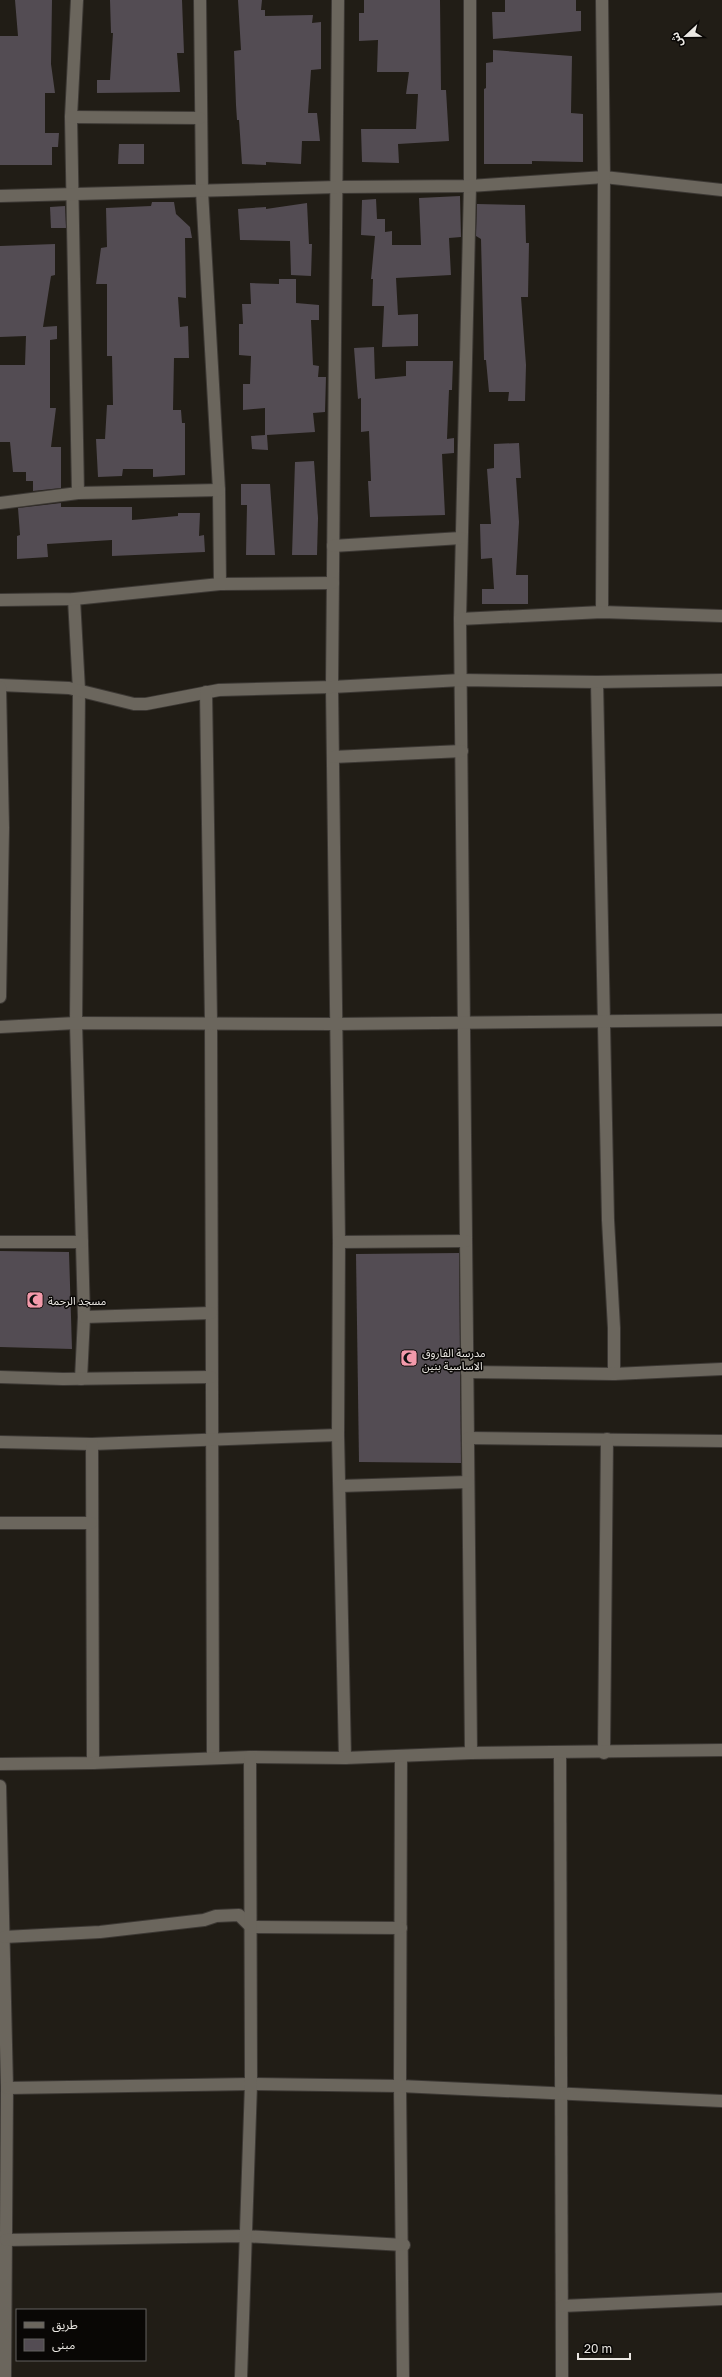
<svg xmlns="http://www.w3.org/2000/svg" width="722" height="2377" viewBox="0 0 722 2377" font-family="'Golos Text','Noto Sans Arabic',sans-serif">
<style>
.building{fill:#534c53}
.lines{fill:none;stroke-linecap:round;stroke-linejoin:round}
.minor-casing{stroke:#3c3834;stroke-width:14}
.minor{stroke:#6b665d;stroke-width:12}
.labels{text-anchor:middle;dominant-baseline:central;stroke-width:3;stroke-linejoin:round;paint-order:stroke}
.poi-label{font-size:11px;fill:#ebe8e3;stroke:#090705;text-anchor:start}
</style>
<rect width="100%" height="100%" fill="#211d16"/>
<!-- building -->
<g class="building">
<polygon points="15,0 52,0 51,64 55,93 45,93 45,133 59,133 58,147 52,147 52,165 0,165 0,36 18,36"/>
<polygon points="110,0 182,0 184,53 177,53 180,92 97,93 97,80 110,80 113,33 111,33"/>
<polygon points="238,0 262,0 261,10 265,10 265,16 313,15 312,23 321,22 321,69 311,70 308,113 317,113 320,141 302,141 301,164 266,162 266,165 242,164 239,120 237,120 236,105 234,51 241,50"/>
<polygon points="364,0 440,0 441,90 446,90 449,141 398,144 399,163 362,162 361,129 416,129 418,94 406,94 409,72 377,72 378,40 359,41 359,13 364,13"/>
<polygon points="505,0 576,0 576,11 581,11 581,31 493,39 492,12 505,12"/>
<polygon points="493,50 572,56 571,113 583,114 583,162 532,161 532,164 484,164 484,89 486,88 486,63 493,62"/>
<polygon points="119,144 144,144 144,164 118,164"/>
<polygon points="460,196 461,237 449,238 451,275 396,278 398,315 418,314 418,346 382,347 384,306 372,306 373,279 371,279 375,236 361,235 362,200 376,199 377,219 385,219 385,232 392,231 392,245 421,245 419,198"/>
<polygon points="152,202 174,202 176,214 190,227 192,238 185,238 186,298 178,297 180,327 188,326 189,358 174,358 173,410 181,410 182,423 185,423 185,475 153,477 153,469 123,469 122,476 98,477 96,439 105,439 107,405 113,405 112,356 107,356 107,284 96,284 101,248 107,247 106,208 151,206"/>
<polygon points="307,203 309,244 312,244 311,276 291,275 290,241 240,240 238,209 266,207 266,209"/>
<polygon points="477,204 525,205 526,243 529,243 528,297 521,297 526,365 525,401 508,401 509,392 489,392 486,360 484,360 481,239 476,236"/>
<polygon points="65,206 66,228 51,228 50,207"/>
<polygon points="55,244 55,275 51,276 43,327 57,326 57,339 50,340 50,408 56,408 51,447 61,447 61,488 33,491 33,481 26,481 26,472 13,472 10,442 0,442 0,365 25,365 26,336 0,337 0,246"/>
<polygon points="279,279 296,279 296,303 319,305 319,320 311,320 313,365 319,366 318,377 326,377 325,412 313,413 315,432 267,435 268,450 252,449 251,436 265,435 265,408 243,410 243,384 250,384 251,356 239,355 239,324 243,324 242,304 251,304 250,283 279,284"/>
<polygon points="374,347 375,379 406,376 406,361 453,361 452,390 449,390 447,439 454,438 454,453 442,454 445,515 370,517 368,481 371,481 369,431 361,432 361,398 358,399 354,348"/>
<polygon points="519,443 521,478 516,478 519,522 516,575 528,575 528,604 482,604 482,589 494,589 492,558 481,559 480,524 491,524 487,469 494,468 494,444"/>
<polygon points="314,461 318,518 317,555 292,555 295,462"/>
<polygon points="241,484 270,484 275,555 246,555 247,505 241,505"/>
<polygon points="61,503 61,507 132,507 132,520 178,516 178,513 200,513 199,536 204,535 205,552 112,556 112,540 47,544 48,557 17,559 17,536 20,535 18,508"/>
<polygon points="0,1251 69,1252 72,1349 0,1347"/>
<polygon points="459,1253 461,1463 359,1462 356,1254"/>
</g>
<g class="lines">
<!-- minor casing -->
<g class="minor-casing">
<g id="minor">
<polyline points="77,0 71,117 78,493"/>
<polyline points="200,0 202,191 219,490 220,584"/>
<polyline points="338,0 332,687 339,1242 338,1435 345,1758"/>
<polyline points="470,0 470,186 460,619 471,1753"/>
<polyline points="71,117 200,118"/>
<polyline points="0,196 337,187 470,186 604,177 722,190"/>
<polyline points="0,503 78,493 219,490"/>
<polyline points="333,546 461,538"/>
<polyline points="74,599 79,690 76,1023 84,1317 81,1379"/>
<polyline points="0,600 74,599 220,584 333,583"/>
<polyline points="602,612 604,177 602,0"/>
<polyline points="460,619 602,612 722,616"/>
<polyline points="597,682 608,1220 614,1328 614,1374"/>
<polyline points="0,685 69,688 134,704 146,704 219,690 332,687 461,680 597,682 722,680"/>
<polyline points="0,687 3,828 0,997"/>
<polyline points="206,692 211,1022 213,1758"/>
<polyline points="333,757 462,751"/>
<polyline points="0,1027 76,1023 335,1024 722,1020"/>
<polyline points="0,1242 82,1242"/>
<polyline points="339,1242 466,1241"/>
<polyline points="84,1317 211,1313"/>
<polyline points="467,1372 614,1374 722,1369"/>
<polyline points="0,1377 63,1379 211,1377"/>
<polyline points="468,1438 722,1441"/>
<polyline points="0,1442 92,1444 338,1435"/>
<polyline points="92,1444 93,1763"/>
<polyline points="340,1486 468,1482"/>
<polyline points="0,1523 91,1523"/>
<polyline points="560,1753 562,2377"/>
<polyline points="604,1753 607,1439"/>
<polyline points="401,1757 400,2086 403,2377"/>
<polyline points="0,1764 93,1763 250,1757 345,1758 471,1753 722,1750"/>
<polyline points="0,1786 7,2088 5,2377"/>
<polyline points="4,1937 100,1932 204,1920 216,1916 239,1915 251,1927 401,1928"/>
<polyline points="7,2088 251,2084 400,2086 722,2101"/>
<polyline points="6,2240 244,2236 404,2245"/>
<polyline points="562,2306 722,2299"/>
<polyline points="241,2377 251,2084 250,1757"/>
</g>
</g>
<!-- minor -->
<use href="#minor" class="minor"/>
</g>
<!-- icons -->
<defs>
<g id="mosque-square" transform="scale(0.9)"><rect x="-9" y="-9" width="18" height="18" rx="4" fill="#f39aab" stroke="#090705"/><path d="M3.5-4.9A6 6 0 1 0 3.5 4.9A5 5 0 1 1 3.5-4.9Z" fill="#111"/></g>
</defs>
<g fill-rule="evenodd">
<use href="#mosque-square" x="35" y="1300"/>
<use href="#mosque-square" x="409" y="1358"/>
</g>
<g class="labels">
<!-- poi labels -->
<g class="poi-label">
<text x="48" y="1300">مسجد الرحمة</text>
<text x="422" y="1352">مدرسة الفاروق<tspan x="422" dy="13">الاساسية بنين</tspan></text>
</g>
</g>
<!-- legend -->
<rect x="16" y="2309" width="130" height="52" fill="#090705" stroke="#63615e"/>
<rect x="24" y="2322" width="20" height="6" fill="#6b665d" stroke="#63615e"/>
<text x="52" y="2329" font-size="12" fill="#ebe8e3">طريق</text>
<rect x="24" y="2339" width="20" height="12" fill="#534c53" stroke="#63615e"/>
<text x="52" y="2349" font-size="12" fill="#ebe8e3">مبنى</text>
<!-- north arrow -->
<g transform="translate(686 36) rotate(248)" stroke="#090705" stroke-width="3" paint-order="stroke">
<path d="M0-3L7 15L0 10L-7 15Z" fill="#ebe8e3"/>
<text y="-6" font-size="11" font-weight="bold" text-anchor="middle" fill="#ebe8e3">ش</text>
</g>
<!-- scale -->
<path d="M578 2353v6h52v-6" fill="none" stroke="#ebe8e3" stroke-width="2"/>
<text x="584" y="2353" font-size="12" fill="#ebe8e3" stroke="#090705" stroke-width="3" paint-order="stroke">20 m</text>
</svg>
